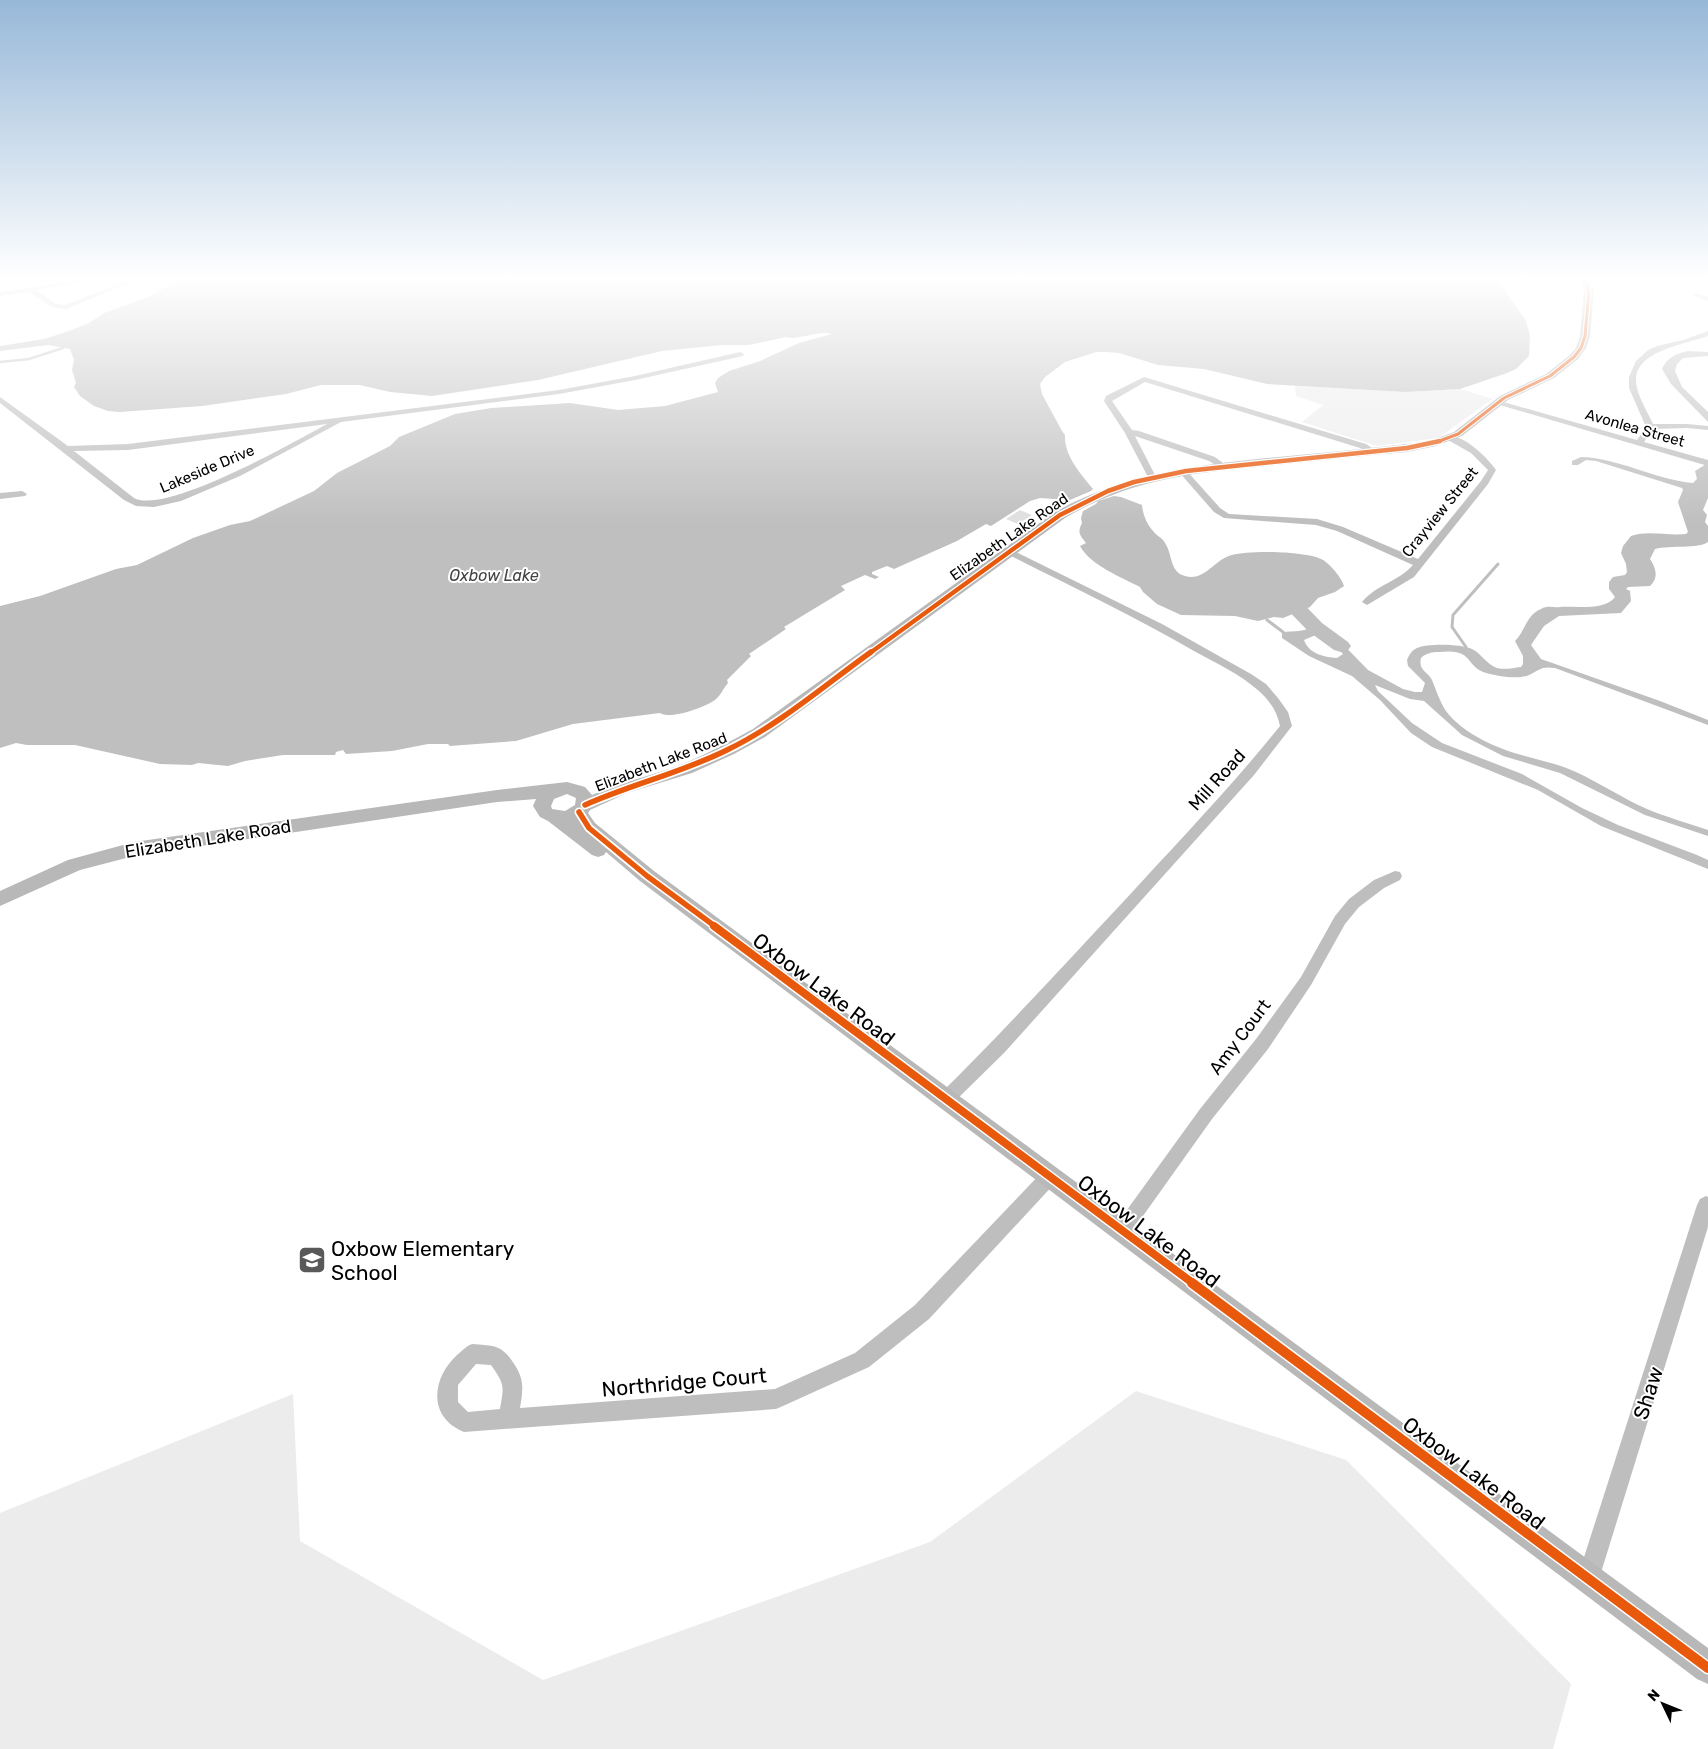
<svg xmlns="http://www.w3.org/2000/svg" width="1708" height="1749" viewBox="0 0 1708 1749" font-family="Rubik,sans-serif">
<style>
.green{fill:#ececec}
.water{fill:#bfbfbf;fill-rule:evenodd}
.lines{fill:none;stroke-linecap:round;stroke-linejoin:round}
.stream-far1{stroke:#bfbfbf;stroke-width:2.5}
.stream{stroke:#bfbfbf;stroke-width:3}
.river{fill:#bfbfbf;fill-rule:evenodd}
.building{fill:#dfdfdf}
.street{fill:#bebebe;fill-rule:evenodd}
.secondary{fill:#b8b8b8;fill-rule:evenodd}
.cycleway-far4-casing{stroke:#fff;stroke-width:5}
.cycleway-far3-casing{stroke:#fff;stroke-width:7}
.cycleway-far2-casing{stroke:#fff;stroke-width:9}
.cycleway-far1-casing{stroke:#fff;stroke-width:11}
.cycleway-casing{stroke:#fff;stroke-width:13}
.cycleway-far4{stroke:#e8590c;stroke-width:3}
.cycleway-far3{stroke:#e8590c;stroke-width:4.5}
.cycleway-far2{stroke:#e8590c;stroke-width:5.5}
.cycleway-far1{stroke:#e8590c;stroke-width:8}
.cycleway{stroke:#e8590c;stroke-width:10}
.labels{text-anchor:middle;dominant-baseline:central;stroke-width:4;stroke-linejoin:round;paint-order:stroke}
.far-street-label{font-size:15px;fill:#000;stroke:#fff}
.far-water-label{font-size:16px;font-style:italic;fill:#444;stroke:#fff}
.street-label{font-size:18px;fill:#000;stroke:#fff}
.near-street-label{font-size:21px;fill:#000;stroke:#fff}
.near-poi-label{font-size:21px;fill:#000;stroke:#fff;text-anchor:start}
</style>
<rect width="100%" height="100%" fill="#fff"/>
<!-- green -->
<g class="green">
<polygon points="1295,386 1405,392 1460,389 1493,399 1438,438 1377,446 1302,422 1323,405 1296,396"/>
<polygon points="1136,1391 1346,1460 1571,1684 1553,1749 0,1749 0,1513 293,1394 300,1541 543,1680 930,1542"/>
</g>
<!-- water -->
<g class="water">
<path d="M178 280H1497L1526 321 1530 336 1529 356 1516 369 1507 373 1460 389 1405 392 1267 384 1204 369 1158 365 1119 353 1107 352H1096L1065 362 1045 377 1040 384 1042 394 1062 431 1065 435C1064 456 1081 474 1093 489L1091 491 1070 500 1040 498 1030 501 991 526 986 524 957 541 894 569 887 566 872 572V574L879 577 875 579 865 575 841 586 845 590 784 627 786 629 749 654 751 656 727 680 728 683C722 690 722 694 715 700 705 707 671 720 660 713L573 724 516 741 450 746 448 744H428L392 751 346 754 343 750 336 752 335 755H283L245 761 228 766 198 763 192 765 160 764 75 745H27L16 743 0 748V606L40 596 116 569 137 565 193 538 230 525 250 521 314 491 337 473 390 446 399 437 455 414 491 408 570 403 618 410 665 406 718 392 715 383 718 378 729 371 760 361 799 343 832 334C818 330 798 341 786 337L749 345H722L662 351 538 380 432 396 390 392 360 385H321L286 394 202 406 120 412 108 411 94 406 80 396 74 387 76 383 72 370 74 360 70 349 48 345 0 351V346L44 339 69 331 89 323 104 313 151 296Z"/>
<path d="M1688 351 1708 352V356L1683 358 1677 364 1675 371 1682 387 1708 412V422L1671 384 1662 369C1668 356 1676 354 1688 351Z"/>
<path d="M1581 457C1615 457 1657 480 1693 483L1697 479 1695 471 1708 463V498L1703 510 1707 515 1705 522 1708 526V542C1698 549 1671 545 1655 549L1650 559C1656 568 1659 578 1650 586L1628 587 1626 589 1630 591 1631 601 1621 613 1559 616 1544 626 1531 645 1541 659 1660 701 1708 720V725L1555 668C1541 666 1540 670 1529 675 1518 680 1498 676 1486 673 1464 666 1475 648 1439 652 1432 652 1426 653 1421 658 1418 671 1428 671 1432 680 1436 690 1440 702 1446 711 1463 734 1498 749 1525 756 1542 761 1559 764 1576 772 1600 783 1622 798 1647 809 1666 817 1688 823 1708 830V836L1645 815 1560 773 1503 756 1462 735 1424 701 1410 699 1375 685 1378 691 1412 723 1442 743 1522 774 1582 808 1618 825 1697 855 1708 860V869L1601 826 1538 790 1432 747 1411 733 1380 700 1352 676 1309 656 1282 638V632C1294 631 1304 632 1316 626L1331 632 1368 670 1403 689 1415 692H1422L1425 683 1408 666 1407 660C1409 655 1412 650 1417 648 1428 643 1462 644 1472 649 1482 654 1486 664 1497 668 1505 670 1513 668 1521 667L1523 664V656L1515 641C1525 632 1526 615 1541 609 1548 605 1553 608 1560 607 1576 606 1605 611 1615 597L1609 589V582L1613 577 1625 575 1627 572 1626 564 1621 553 1623 546 1631 536C1648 530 1667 536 1686 534L1688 532 1678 502 1683 490 1682 488 1596 461 1586 460 1578 465H1572V461ZM1318 634 1329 639 1343 654 1337 658C1324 657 1309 654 1304 640Z"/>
<path d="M1114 496 1121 497 1142 505C1143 515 1147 525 1154 532 1157 536 1163 538 1165 543 1172 553 1170 570 1182 575 1204 584 1214 559 1232 555 1250 550 1308 551 1323 560 1330 564 1342 578 1344 586L1335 592 1318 598 1310 607 1300 611 1283 618 1274 617 1258 621 1235 616 1181 615 1157 604 1143 592 1140 587C1121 577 1090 565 1080 546L1086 543C1080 535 1077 533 1082 523L1081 518 1083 511 1096 504 1098 501Z"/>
</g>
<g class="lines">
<!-- stream-far1 -->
<polyline class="stream-far1" points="0,362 29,359 63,348"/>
<!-- stream -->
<g class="stream">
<polyline points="1267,620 1283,632"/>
<polyline points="1466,647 1452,627 1453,615 1498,564"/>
</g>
<!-- river -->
<polygon class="river" points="1273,587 1292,592 1322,623 1348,642 1351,646 1348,650 1341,652 1334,650 1308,631 1278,600 1266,597 1264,593 1266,589"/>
</g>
<!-- building -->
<polygon class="building" points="1020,510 1032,515 1018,524 1006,519"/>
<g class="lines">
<!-- street -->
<g class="street">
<polygon points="80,280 95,280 36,290 56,304 65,305 128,280 136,280 66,309 52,307 29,292 0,296 0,292"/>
<polygon points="1696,293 1708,297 1708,301 1694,296 1693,295"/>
<path d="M1708 331V336C1684 345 1628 351 1637 388 1640 400 1648 413 1653 424H1687L1708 426V430L1687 428 1653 429 1644 442 1708 460V466L1493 403 1500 401 1637 440 1646 427 1629 388V377L1636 361 1648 350 1657 346 1683 340Z"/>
<path d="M740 352 744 354 743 356 635 380 559 394 341 422 240 476 181 501 154 507 136 506 124 500 0 403V397L68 446 128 444 559 390 635 376ZM327 424C294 442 166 515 134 498L74 451 128 450Z"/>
<polygon points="1144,377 1366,444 1378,452 1371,454 1360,448 1145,382 1112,401 1132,430 1139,431 1215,457 1227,466 1220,468 1209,461 1135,436 1156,477 1152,480 1149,479 1125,433 1104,401 1106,396"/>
<path d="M1448 436C1464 434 1488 458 1496 470L1488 484 1414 577 1367 605 1362 602C1376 585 1399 581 1413 565L1337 531 1316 525 1224 518 1214 512 1179 472 1180 470H1186L1220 508 1229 514 1317 519 1343 527 1418 559 1481 481 1488 470 1471 453 1448 440Z"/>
<polygon points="22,491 27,494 25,496 0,499 0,493"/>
<path d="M1008 548 1162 624 1251 674 1266 684 1278 698 1288 712 1292 726 1254 775 1004 1053 951 1105 945 1107 939 1105 937 1100 939 1095C1003 1032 1063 966 1124 901 1177 843 1231 787 1280 726 1277 711 1269 700 1259 691 1240 674 1216 663 1194 651 1132 615 1068 585 1005 553V549Z"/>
<polygon points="1395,871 1400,872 1402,876 1400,880 1384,888 1359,907 1345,924 1311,985 1268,1049 1212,1119 1128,1237 1122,1240 1116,1237 1113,1231 1116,1225 1200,1109 1256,1039 1301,977 1335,916 1349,899 1374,880"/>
<path d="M1050 1168 1056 1170 1059 1176 1056 1182 929 1319 869 1367 783 1406 776 1409 464 1432C427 1417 432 1378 457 1355 462 1351 467 1345 473 1344 476 1344 481 1345 484 1345 497 1346 502 1348 510 1358 524 1377 524 1385 520 1408L775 1389 855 1353 915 1305 1044 1170ZM476 1364 491 1365C505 1385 504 1386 500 1409L468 1412 458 1402V1385Z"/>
<polygon points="1706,1196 1708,1197 1708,1227 1599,1579 1596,1587 1588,1590 1580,1587 1577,1579 1697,1205 1700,1199"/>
</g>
<!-- secondary -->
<path class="secondary" d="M1580 280H1588L1594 291 1590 336 1586 348 1578 359 1554 378 1508 400 1462 436 1436 446 1407 452C1360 456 1313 461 1266 466 1192 473 1131 479 1065 518L765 737 734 754 692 773 627 793 590 810 588 813 595 823 654 871 1708 1648V1684L1697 1679 640 881 606 852 604 855 598 857 592 855 548 821 540 817 533 806 536 799 497 802 134 856 80 870 0 906V891L68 860 134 842 497 790 567 782 585 787 592 795C621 782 651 776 680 765 705 755 729 742 753 729L1055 512C1123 474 1191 466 1267 458 1314 454 1360 449 1407 444L1430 441 1454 432 1500 396 1546 374 1570 355 1576 348 1580 336 1584 291ZM567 794 576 798 575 805 565 811 552 809 551 806 554 799Z"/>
<!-- cycleway-far4 casing -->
<g class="cycleway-far4-casing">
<polyline id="cycleway-far4" points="1437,442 1458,434 1504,398 1550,376 1574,357 1581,348 1585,336 1589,291 1584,280"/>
</g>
<!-- cycleway-far3 casing -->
<g class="cycleway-far3-casing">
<polyline id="cycleway-far3" points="870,653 1060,515 1108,491 1134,482 1186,471 1407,448 1440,441"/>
</g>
<!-- cycleway-far2 casing -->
<g class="cycleway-far2-casing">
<g id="cycleway-far2">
<path d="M585 805C632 784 681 773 727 750 779 725 825 685 871 652"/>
<polyline points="579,812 589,828 647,876 716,927"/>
</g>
</g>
<!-- cycleway-far1 casing -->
<g class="cycleway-far1-casing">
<polyline id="cycleway-far1" points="714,926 1194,1284"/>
</g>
<!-- cycleway casing -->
<g class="cycleway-casing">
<polyline id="cycleway" points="1192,1283 1708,1668"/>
</g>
<!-- cycleway-far4 -->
<use href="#cycleway-far4" class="cycleway-far4"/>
<!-- cycleway-far3 -->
<use href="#cycleway-far3" class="cycleway-far3"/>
<!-- cycleway-far2 -->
<use href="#cycleway-far2" class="cycleway-far2"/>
<!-- cycleway-far1 -->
<use href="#cycleway-far1" class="cycleway-far1"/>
<!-- cycleway -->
<use href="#cycleway" class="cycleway"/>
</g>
<!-- sky -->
<linearGradient id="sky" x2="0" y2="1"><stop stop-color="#97b8d8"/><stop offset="0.53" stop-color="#fff"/><stop offset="1" stop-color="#fff" stop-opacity="0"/></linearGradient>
<rect width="1708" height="525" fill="url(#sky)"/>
<!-- icons -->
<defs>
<g id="school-square" transform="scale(1.4375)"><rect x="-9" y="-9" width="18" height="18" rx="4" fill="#595959" stroke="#fff"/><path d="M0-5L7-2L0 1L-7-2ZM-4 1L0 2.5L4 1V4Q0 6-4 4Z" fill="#fff"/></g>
</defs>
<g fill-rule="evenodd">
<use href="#school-square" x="312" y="1260"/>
</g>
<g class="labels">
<!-- far-street labels -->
<g class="far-street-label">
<text transform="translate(1635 428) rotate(16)">Avonlea Street</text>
<text transform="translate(207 469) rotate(-23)">Lakeside Drive</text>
<text transform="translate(1440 512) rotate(-51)">Crayview Street</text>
<text transform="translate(1009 537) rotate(-35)">Elizabeth Lake Road</text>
<text transform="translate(661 762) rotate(-21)">Elizabeth Lake Road</text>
</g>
<!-- far-water labels -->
<g class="far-water-label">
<text x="494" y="575">Oxbow Lake</text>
</g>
<!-- street labels -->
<g class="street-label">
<text transform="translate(1217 780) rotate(-48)">Mill Road</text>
<text transform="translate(208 839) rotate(-9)">Elizabeth Lake Road</text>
<text transform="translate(1240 1037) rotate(-53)">Amy Court</text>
</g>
<!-- near-street labels -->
<g class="near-street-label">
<text transform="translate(824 989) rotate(37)">Oxbow Lake Road</text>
<text transform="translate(1149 1231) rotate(37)">Oxbow Lake Road</text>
<text transform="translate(684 1382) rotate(-5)">Northridge Court</text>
<text transform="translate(1648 1393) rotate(-72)">Shaw</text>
<text transform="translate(1474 1473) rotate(37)">Oxbow Lake Road</text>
</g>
<!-- near-poi labels -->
<g class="near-poi-label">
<text x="331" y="1248">Oxbow Elementary<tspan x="331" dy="24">School</tspan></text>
</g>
</g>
<!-- north arrow -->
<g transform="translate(1663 1704) rotate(313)" stroke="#ffffff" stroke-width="4" paint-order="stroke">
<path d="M0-4L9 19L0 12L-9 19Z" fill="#000000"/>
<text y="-8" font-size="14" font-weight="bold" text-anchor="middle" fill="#000000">N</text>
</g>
</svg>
